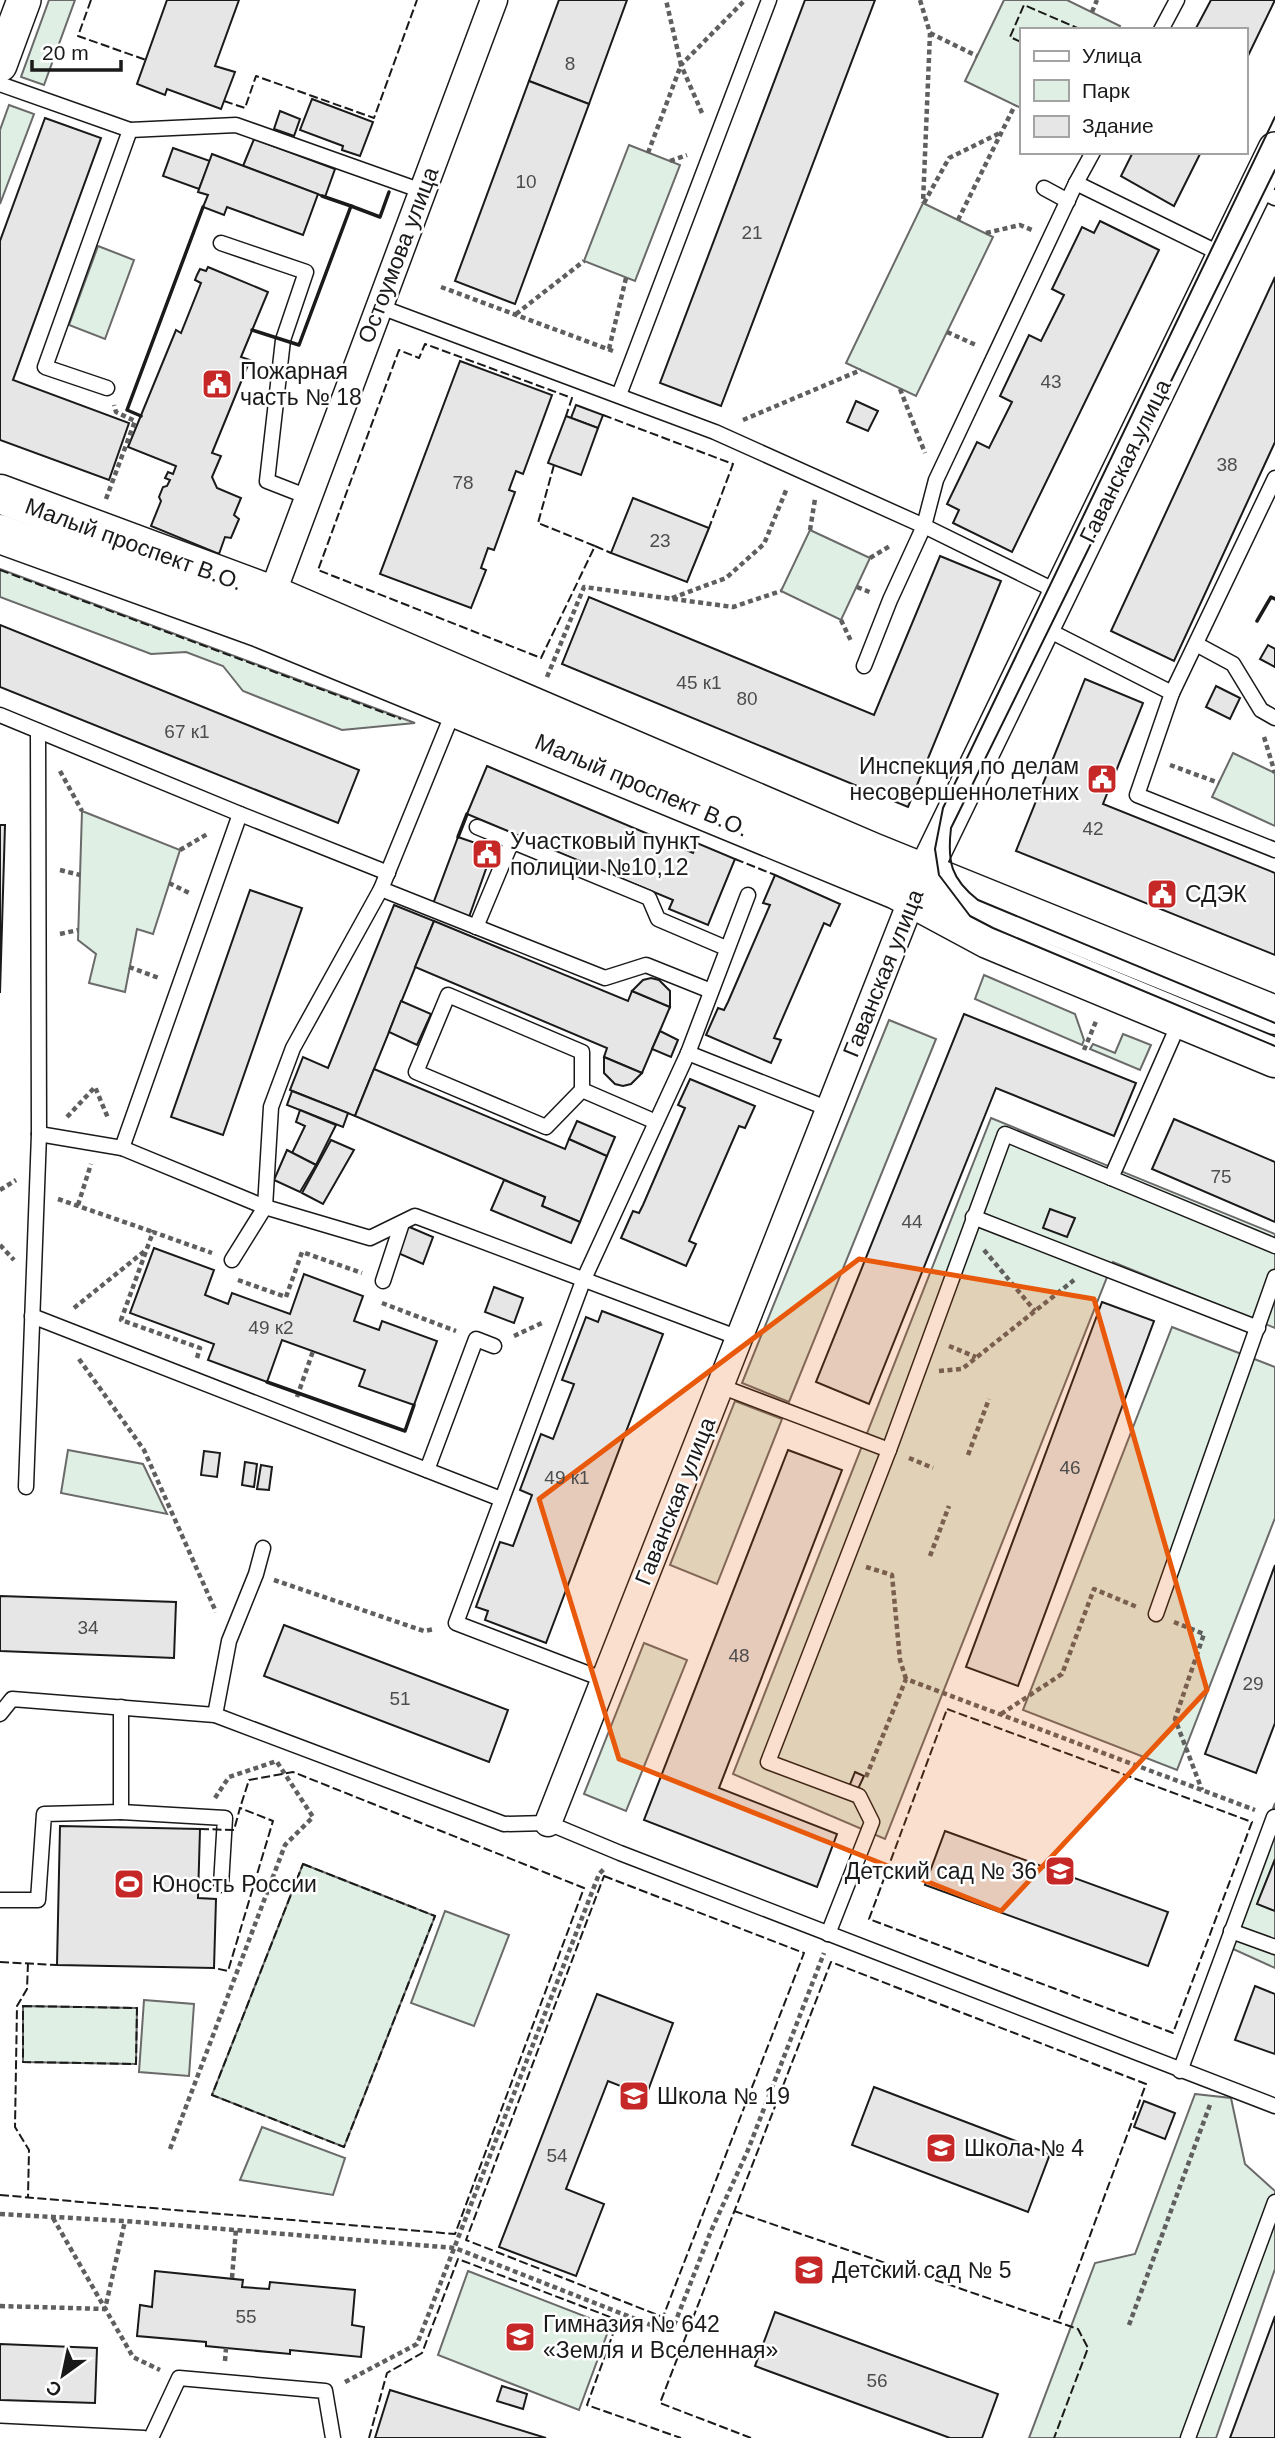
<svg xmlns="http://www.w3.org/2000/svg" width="1275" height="2438" viewBox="0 0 1275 2438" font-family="Arial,sans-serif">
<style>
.green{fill:#e0efe3;stroke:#6a6a6a;stroke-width:2}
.building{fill:#e6e6e6;stroke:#1a1a1a;stroke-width:2}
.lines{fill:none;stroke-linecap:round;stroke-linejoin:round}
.service-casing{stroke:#1a1a1a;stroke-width:17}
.minor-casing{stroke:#1a1a1a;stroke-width:29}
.tertiary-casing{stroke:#1a1a1a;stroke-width:36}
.secondary-casing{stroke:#1a1a1a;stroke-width:41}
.path{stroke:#5f5f5f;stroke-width:4.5;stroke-dasharray:5 3.5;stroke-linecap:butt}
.service{stroke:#fff;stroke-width:14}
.minor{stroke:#fff;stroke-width:26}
.tertiary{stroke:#fff;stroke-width:33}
.secondary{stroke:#fff;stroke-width:38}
.tram{stroke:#1a1a1a;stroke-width:2}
.fence{stroke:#1a1a1a;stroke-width:2;stroke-dasharray:9 3.5;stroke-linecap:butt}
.wall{stroke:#1a1a1a;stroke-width:3.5}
.marked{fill:#e8590c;fill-opacity:0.2;stroke:#e8590c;stroke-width:5;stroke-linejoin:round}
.labels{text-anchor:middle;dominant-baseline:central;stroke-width:5;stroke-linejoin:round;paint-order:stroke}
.number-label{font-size:19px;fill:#4d4d4d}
.street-label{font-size:23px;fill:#1a1a1a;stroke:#fff}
.poi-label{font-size:23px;fill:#1a1a1a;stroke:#fff;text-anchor:start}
</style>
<rect width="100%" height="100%" fill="#fff"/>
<!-- green -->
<g class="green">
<polygon points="49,0 75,0 44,85 21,77"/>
<polygon points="1004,0 1067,0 1120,26 1118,30 1021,30 1021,108 965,81"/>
<polygon points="9,105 34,114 0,204 0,130"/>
<polygon points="629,145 680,165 635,281 584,261"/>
<polygon points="923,203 993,237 916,396 846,363"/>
<polygon points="98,246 134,260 105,339 69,325"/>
<polygon points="810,530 870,558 841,620 781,591"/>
<polygon points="0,569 415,723 342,730 243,691 223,666 186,652 151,654 0,597"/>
<polygon points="1233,753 1275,773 1275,826 1212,797"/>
<polygon points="82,811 180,850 153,934 137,929 125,992 89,983 96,954 78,940"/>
<polygon points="984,975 1075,1014 1084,1040 1082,1045 975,999"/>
<polygon points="889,1020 936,1039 789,1402 742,1383"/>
<polygon points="1123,1034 1151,1045 1140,1070 1090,1049 1093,1044 1115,1053"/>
<polygon points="991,1118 1275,1234 1275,1328 1113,1262 885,1839 733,1774"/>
<polygon points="1172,1327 1275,1367 1275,1518 1177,1770 1023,1710"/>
<polygon points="735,1401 782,1419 717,1584 670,1565"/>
<polygon points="68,1450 143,1464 167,1514 61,1493"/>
<polygon points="644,1643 687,1660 626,1811 584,1794"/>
<polygon points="1275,1803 1275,1968 1222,1944"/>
<polygon points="303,1864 435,1916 344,2147 212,2095"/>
<polygon points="445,1911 509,1935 474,2026 411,2003"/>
<polygon points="144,2000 194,2004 189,2076 139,2072"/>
<polygon points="23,2006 137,2008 136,2064 23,2062"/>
<polygon points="1195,2094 1231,2098 1245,2164 1275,2191 1275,2269 1216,2438 1029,2438 1095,2263 1135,2254"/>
<polygon points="262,2127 345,2158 333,2195 240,2180"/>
<polygon points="468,2271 610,2326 579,2410 438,2355"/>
</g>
<!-- building -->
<g class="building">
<polygon points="167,0 239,0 215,66 235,72 221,109 167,89 165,95 137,84"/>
<polygon points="559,0 627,0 589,104 529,81"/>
<polygon points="805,0 875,0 721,406 660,383"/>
<polygon points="1211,0 1275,0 1245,62 1245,30 1195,30"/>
<polygon points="529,81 589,104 515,304 455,281"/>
<polygon points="312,99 373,122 360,156 342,150 343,146 300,130"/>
<polygon points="280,111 300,119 294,136 274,129"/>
<polygon points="45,118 101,138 13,380 129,423 109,480 0,440 0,241"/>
<polygon points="254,139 335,169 325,197 243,166"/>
<polygon points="173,148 210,161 199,189 163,176"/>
<polygon points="1133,152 1201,152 1174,206 1121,176"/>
<polygon points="212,154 318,194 303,235 227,207 224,215 203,207 208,195 198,192"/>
<polygon points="1100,221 1159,250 1012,552 953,523 959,510 947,504 977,442 989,448 1012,402 1000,396 1029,335 1041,341 1064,295 1052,289 1082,227 1094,233"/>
<polygon points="208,267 268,292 241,357 250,360 212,453 221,456 212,477 217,488 241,498 234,515 239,519 231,538 225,537 219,554 151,526 161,501 159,497 163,487 167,486 170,480 165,478 168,472 173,474 176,466 128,447 176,330 181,333 201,283 195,280 197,275 200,269 206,271"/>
<polygon points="1275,277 1275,442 1174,661 1111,631"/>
<polygon points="460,361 552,395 523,474 516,471 509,490 515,492 494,550 488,548 481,568 486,570 471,608 380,574"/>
<polygon points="856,401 878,411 868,431 847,422"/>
<polygon points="576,405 603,415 598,428 571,418"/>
<polygon points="566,416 598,428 581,475 548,463"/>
<polygon points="633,498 709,528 687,582 611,553"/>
<polygon points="940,556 1001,581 908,807 562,664 589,597 874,715"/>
<polygon points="0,625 359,770 338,823 0,687"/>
<polygon points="1268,645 1275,649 1275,667 1260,659"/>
<polygon points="1085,679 1143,703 1103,804 1275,873 1275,955 1016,851"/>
<polygon points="1216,686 1240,698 1230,719 1206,707"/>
<polygon points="487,766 693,853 697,843 735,859 708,925 669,909 673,900 467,814"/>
<polygon points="0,825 5,825 0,993"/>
<polygon points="458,837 493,849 469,917 433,904"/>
<polygon points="775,875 840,904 830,926 824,923 774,1038 781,1040 771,1063 706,1035 718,1008 724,1010 728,1002 770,905 763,903"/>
<polygon points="250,890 302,908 223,1135 171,1117"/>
<polygon points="394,905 434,921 355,1116 290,1090 303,1057 328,1068"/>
<polygon points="434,921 628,1001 632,991 670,1007 642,1073 604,1057 607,1048 415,967"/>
<polygon points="651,978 659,980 670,991 670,1007 632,991 643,980"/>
<polygon points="401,1001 431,1014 417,1045 389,1032"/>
<polygon points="964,1014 1136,1083 1114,1136 996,1088 869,1404 816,1382"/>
<polygon points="660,1031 678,1040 671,1057 652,1049"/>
<polygon points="604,1057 642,1073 631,1084 623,1086 615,1084 604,1073"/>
<polygon points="374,1069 565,1149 569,1139 607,1156 580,1222 542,1206 545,1197 355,1116"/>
<polygon points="690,1079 755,1106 745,1128 739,1126 689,1241 696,1244 686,1266 621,1238 633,1211 639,1213 643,1205 685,1108 678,1105"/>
<polygon points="292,1091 348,1113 343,1127 287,1105"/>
<polygon points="300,1110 336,1125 316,1165 292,1153 305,1126 296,1122"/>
<polygon points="1174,1119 1275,1162 1275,1222 1152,1169"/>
<polygon points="577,1121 615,1137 607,1156 569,1139"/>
<polygon points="331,1140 354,1150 323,1204 302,1193"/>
<polygon points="287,1150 316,1165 300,1192 274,1180"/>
<polygon points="504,1180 545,1197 542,1206 580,1222 571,1243 491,1210"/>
<polygon points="1050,1209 1075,1218 1067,1237 1043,1228"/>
<polygon points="407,1226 433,1237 423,1264 398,1253"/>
<polygon points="154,1248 214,1270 205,1295 228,1304 232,1293 290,1314 304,1274 363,1296 354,1321 379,1330 382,1321 437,1341 414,1405 359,1386 365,1370 282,1340 267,1382 208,1360 214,1344 130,1313"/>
<polygon points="494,1287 523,1298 514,1323 485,1312"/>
<polygon points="1102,1302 1154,1321 1018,1686 966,1667"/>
<polygon points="602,1311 663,1334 546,1643 485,1620 488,1611 476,1607 500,1542 513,1546 532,1495 520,1490 541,1434 553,1439 574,1384 562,1380 586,1317 598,1322"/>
<polygon points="788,1450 842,1470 719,1788 837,1834 817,1887 644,1820"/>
<polygon points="204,1451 220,1453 217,1477 201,1475"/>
<polygon points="245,1462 257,1464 254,1487 242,1485"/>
<polygon points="261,1465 272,1467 269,1490 257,1489"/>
<polygon points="1275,1565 1275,1723 1256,1773 1205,1754"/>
<polygon points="0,1596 176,1602 174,1658 0,1651"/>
<polygon points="284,1625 508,1710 489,1762 264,1676"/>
<polygon points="855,1772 864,1776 857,1791 849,1787"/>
<polygon points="60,1826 200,1829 198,1898 216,1899 214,1968 57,1965"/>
<polygon points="945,1831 1168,1912 1148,1966 925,1885"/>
<polygon points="1275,1859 1275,1911 1257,1904"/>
<polygon points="1255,1986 1275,1994 1275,2054 1235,2040"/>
<polygon points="597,1994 673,2023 646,2096 608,2081 566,2189 604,2204 576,2276 499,2247"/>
<polygon points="874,2087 1050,2154 1028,2212 852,2145"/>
<polygon points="1144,2101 1175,2113 1165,2139 1134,2127"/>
<polygon points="155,2271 243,2280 242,2287 269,2289 270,2282 355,2290 352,2325 364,2327 361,2357 290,2350 290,2354 226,2348 206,2346 206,2342 137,2336 140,2305 152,2307"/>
<polygon points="775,2312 998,2394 982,2438 950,2438 755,2366"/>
<polygon points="1275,2316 1275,2438 1230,2438 1254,2373"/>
<polygon points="0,2344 97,2348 95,2403 0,2400"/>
<polygon points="502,2386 527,2394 523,2409 497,2401"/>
<polygon points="390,2390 546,2438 375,2438"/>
</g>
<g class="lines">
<!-- service casing -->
<g class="service-casing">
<g id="service">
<polyline points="1161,30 1177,0"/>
<polyline points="0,84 130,130 236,125 422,191"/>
<polyline points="1076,183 1225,256"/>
<polyline points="1044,188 1068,201"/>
<polyline points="1256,189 1275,198"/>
<polyline points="221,243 306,272 283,340 267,481 308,497"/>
<polyline points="378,306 715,432 924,526 1060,593"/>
<polyline points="107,388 45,367 130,130"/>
<polyline points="619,395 769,0"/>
<polyline points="1044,628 1172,693 1137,795 1275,850"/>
<polyline points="1196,644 1233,664 1261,710 1275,718"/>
<polyline points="864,666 890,600 924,526 936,480 1076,183 1093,152"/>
<polyline points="1172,693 1275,478"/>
<polyline points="0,715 240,814 388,873"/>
<polyline points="477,827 649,898 658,919 726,948"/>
<polyline points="381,889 605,978 646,965 711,991"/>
<polyline points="476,927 512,841"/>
<polyline points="1180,1021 1111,1178 1275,1246"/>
<polyline points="688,1053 829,1109"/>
<polyline points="582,1090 582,1052 448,995 416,1072 546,1127 582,1090 656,1122"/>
<polyline points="39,1134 122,1148 265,1207 370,1238 415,1216 739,1338"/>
<polyline points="122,1148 240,814"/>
<polyline points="973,1217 1258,1328"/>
<polyline points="232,1260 265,1207 271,1107 293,1048 381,889 454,710"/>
<polyline points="383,1281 402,1223"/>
<polyline points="32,1316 501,1499"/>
<polyline points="720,1386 889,1450"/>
<polyline points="427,1470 476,1339 494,1346"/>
<polyline points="26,1487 39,1134 38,731"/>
<polyline points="1156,1614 1275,1277"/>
<polyline points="605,1680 456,1623 583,1281 688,1053 748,895"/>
<polyline points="0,1714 12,1699 215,1715 504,1824 548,1823 620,1853 1275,2106"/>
<polyline points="215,1715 229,1641 256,1574 263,1548"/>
<polyline points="121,1812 225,1818 221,1885"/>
<polyline points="0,1900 38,1900 44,1814 121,1812 121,1707"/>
<polyline points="1231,1931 1275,1947"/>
<polyline points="828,1934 872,1822 859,1796 768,1762 889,1450 1005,1134 1111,1178"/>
<polyline points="1180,2071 1274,1817"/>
<polyline points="0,2431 144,2438"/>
<polyline points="151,2438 179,2378 325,2391 333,2438"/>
<polyline points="1188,2438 1275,2202"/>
</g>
</g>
<!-- minor casing -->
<g class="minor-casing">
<g id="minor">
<polyline points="267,608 494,0"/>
<polyline points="548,1823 912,899"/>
</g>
</g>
<!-- tertiary casing -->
<g class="tertiary-casing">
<g id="tertiary">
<polyline points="0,65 24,0"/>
<polyline points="913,896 1275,149"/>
</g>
</g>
<!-- secondary casing -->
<g class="secondary-casing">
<g id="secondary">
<polyline points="0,494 272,595 872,852 1275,1015"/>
<polyline points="0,534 260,628 455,708 897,890 988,939 1275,1058"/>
</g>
</g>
<!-- path -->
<g class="path">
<polyline points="920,0 930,33 923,203"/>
<polyline points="1092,12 1097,0"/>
<polyline points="930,33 977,56"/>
<polyline points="702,113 681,65 744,1"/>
<polyline points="648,153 681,65 666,0"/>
<polyline points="670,161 687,155"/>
<polyline points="924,203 949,158 1002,132"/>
<polyline points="958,220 1015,105"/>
<polyline points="986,233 1020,225 1032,230"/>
<polyline points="441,287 613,351"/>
<polyline points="516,314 584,261"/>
<polyline points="947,332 978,346"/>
<polyline points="609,349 626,278"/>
<polyline points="900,389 925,453"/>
<polyline points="743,420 861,370"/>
<polyline points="106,499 135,421 116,412 114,405"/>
<polyline points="810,530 815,499"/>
<polyline points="870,558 890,546"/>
<polyline points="857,587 872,593"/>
<polyline points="672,598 726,578 764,544 787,488"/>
<polyline points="841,620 851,641"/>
<polyline points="547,677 584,587 733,607 781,591"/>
<polyline points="1264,737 1275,773"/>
<polyline points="1170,765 1219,783"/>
<polyline points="60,771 82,811"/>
<polyline points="180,850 209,833"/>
<polyline points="60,870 80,875"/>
<polyline points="169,883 189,893"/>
<polyline points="60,934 78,930"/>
<polyline points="129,967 159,978"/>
<polyline points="1084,1050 1097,1019"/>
<polyline points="67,1117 95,1087 108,1118"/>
<polyline points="0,1190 16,1180"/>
<polyline points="58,1199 153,1232"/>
<polyline points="78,1205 91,1164"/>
<polyline points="0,1245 14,1260"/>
<polyline points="984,1250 1035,1311"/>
<polyline points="238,1280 286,1297 302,1252 362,1273"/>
<polyline points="382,1303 456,1331"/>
<polyline points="74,1308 146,1250"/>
<polyline points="514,1336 544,1322"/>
<polyline points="949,1346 976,1357"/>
<polyline points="197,1358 200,1348 121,1320 153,1232 212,1253"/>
<polyline points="79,1359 144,1450 216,1612"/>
<polyline points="939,1371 962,1369 1074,1280"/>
<polyline points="297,1397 313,1351"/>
<polyline points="968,1455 989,1399"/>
<polyline points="909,1458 933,1468"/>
<polyline points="930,1556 949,1506"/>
<polyline points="866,1567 892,1575 900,1660 906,1679"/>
<polyline points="274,1580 424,1631 435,1629"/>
<polyline points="1174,1622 1204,1634 1175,1719 1202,1790"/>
<polyline points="1001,1714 1062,1674 1094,1589 1137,1607"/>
<polyline points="866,1777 906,1679 1255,1810"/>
<polyline points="215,1798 229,1777 277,1761"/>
<polyline points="170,2149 285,1845 313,1817 277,1762"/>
<polyline points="0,2214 125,2221 455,2248 671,2333 711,2231 748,2150 824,1953"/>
<polyline points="53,2218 133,2357 160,2370"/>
<polyline points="232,2278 236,2229"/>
<polyline points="0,2306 105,2309 125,2221"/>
<polyline points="1129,2325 1211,2102"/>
<polyline points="225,2361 226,2348"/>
<polyline points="345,2382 417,2344 599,1874 604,1869"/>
</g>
<!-- service -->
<use href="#service" class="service"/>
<!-- minor -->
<use href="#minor" class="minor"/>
<!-- tertiary -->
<use href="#tertiary" class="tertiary"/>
<!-- secondary -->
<use href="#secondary" class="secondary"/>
<!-- tram -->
<g class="tram">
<polyline points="1275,117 943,808 935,849 939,875 970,916 993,928 1275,1046"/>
<path d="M1275 170 951 828C947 862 951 879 978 900L1275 1023"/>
</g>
<!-- fence -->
<g class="fence">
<polyline points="91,0 78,36 146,60"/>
<polyline points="1021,42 1010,37 1024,5 1082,30"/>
<polyline points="224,101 245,108 256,76 374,118 417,0"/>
<polyline points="603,415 733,464 709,528"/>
<polyline points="554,465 538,523 595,546 541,658 318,570 399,350 419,358 425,344 572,398 566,416"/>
<polyline points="595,546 611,553"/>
<polyline points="0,570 401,719"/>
<polyline points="735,859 775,875"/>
<polygon points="947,1709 1252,1822 1173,2033 869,1919"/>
<polyline points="200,1829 234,1830 240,1808 273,1821 228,1971 214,1968"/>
<polygon points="303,1864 435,1916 344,2147 212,2095"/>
<polygon points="604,1876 804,1953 663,2317 466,2240"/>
<polyline points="0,1962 57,1965"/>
<polyline points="28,1963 27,1989 17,2006 15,2127 29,2150 28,2197"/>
<polygon points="23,2006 137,2008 136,2064 23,2062"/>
<polyline points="0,2195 455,2234 584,1888 293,1772 249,1780 240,1808"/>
<polyline points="734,2211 1078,2329 1088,2348 1054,2438"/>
<polyline points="369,2438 387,2373 422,2353 458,2259 618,2320 587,2405 681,2438"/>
<polyline points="751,2438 660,2403 831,1962 1146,2084 1058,2322"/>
</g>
<!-- wall -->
<g class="wall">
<polyline points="351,206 380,217 389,192"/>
<polyline points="252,330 299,345 351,206 322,196"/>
<polyline points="141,416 127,410 203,207"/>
<polyline points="1257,621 1271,597 1275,599"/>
<polyline points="458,837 467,814"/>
<polyline points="267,1382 405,1431 414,1405"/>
</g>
</g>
<!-- marked area -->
<path class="marked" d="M859 1259 1094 1299 1207 1690 1001 1911 619 1759 539 1499Z"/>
<!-- icons -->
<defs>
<g id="civic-square" transform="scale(1.575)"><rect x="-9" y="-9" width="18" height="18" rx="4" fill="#c62828" stroke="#fff"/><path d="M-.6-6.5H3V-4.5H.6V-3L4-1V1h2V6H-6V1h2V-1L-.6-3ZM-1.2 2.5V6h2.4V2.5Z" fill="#fff"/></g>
<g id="school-square" transform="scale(1.575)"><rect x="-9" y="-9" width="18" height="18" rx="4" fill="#c62828" stroke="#fff"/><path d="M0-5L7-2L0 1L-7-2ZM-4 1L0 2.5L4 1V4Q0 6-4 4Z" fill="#fff"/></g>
<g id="stadium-square" transform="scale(1.575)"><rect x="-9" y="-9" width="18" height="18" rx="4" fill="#c62828" stroke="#fff"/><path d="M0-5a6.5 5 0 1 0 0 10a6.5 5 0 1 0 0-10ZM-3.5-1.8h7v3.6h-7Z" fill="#fff"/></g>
</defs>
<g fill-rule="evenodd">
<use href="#civic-square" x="217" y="384"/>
<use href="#civic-square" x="1102" y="779"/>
<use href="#civic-square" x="487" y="854"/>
<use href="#civic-square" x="1162" y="894"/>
<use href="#school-square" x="1060" y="1871"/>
<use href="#stadium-square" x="129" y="1884"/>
<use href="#school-square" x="634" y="2096"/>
<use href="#school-square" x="941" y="2148"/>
<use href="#school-square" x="809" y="2270"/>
<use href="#school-square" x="520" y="2337"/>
</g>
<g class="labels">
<!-- number labels -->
<g class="number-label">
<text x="570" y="63">8</text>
<text x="526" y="181">10</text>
<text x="752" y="232">21</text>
<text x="1051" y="381">43</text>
<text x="1227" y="464">38</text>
<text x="463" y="482">78</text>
<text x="660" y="540">23</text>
<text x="699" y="682">45 к1</text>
<text x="747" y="698">80</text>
<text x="187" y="731">67 к1</text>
<text x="1093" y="828">42</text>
<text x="1221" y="1176">75</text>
<text x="912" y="1221">44</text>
<text x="271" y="1327">49 к2</text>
<text x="1070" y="1467">46</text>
<text x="567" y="1477">49 к1</text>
<text x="88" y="1627">34</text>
<text x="739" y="1655">48</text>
<text x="1253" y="1683">29</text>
<text x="400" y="1698">51</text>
<text x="557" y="2155">54</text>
<text x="246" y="2316">55</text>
<text x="877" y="2380">56</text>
</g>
<!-- street labels -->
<g class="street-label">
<text transform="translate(398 255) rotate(-69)">Остоумова улица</text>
<text transform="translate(1125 461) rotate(-64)">Гаванская улица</text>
<text transform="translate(134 544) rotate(20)">Малый проспект В.О.</text>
<text transform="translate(642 785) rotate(23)">Малый проспект В.О.</text>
<text transform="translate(883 973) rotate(-68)">Гаванская улица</text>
<text transform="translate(675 1501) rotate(-68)">Гаванская улица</text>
</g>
<!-- poi labels -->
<g class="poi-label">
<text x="240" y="371">Пожарная<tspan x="240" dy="26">часть № 18</tspan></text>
<text x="1079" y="766" text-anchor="end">Инспекция по делам<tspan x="1079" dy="26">несовершеннолетних</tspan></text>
<text x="510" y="841">Участковый пункт<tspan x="510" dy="26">полиции №10,12</tspan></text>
<text x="1185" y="894">СДЭК</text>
<text x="1037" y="1871" text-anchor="end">Детский сад № 36</text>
<text x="152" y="1884">Юность России</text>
<text x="657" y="2096">Школа № 19</text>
<text x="964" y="2148">Школа № 4</text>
<text x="832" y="2270">Детский сад № 5</text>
<text x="543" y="2324">Гимназия № 642<tspan x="543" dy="26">«Земля и Вселенная»</tspan></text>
</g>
</g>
<!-- legend -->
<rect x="1020" y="28" width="228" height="126" fill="#ffffff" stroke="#a3a3a3" stroke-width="2"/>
<rect x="1034" y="51" width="35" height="10" fill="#ffffff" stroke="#a3a3a3" stroke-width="2"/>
<text x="1082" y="63" font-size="21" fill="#1a1a1a">Улица</text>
<rect x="1034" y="80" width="35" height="21" fill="#e0efe3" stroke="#a3a3a3" stroke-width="2"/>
<text x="1082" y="98" font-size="21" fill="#1a1a1a">Парк</text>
<rect x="1034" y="116" width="35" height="21" fill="#e6e6e6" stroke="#a3a3a3" stroke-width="2"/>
<text x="1082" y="133" font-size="21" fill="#1a1a1a">Здание</text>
<!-- north arrow -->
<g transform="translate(63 2375) rotate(213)" stroke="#ffffff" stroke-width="5" paint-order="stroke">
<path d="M0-5L12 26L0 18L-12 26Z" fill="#1a1a1a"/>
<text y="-10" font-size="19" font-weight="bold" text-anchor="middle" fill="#1a1a1a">С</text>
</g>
<!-- scale -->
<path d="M32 60v10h89v-10" fill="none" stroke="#1a1a1a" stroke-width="3.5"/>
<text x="42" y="60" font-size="21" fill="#1a1a1a" stroke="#ffffff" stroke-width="5" paint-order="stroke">20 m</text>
</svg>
